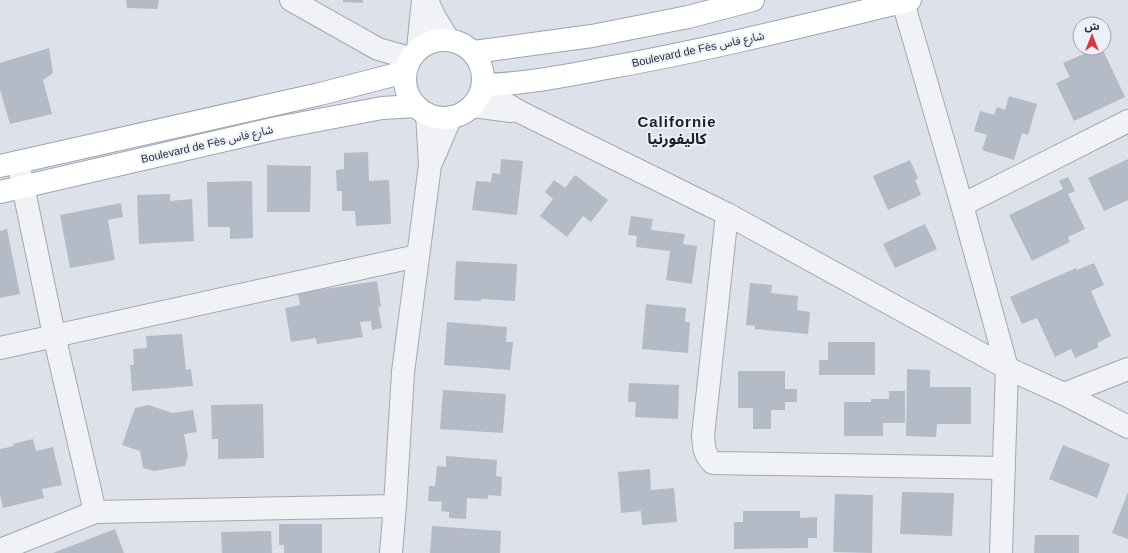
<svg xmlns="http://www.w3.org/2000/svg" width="1128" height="553" viewBox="0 0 1128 553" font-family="Helvetica,'Noto Sans Arabic',sans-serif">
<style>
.building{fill:#b4bac6}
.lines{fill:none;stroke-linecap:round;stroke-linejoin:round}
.minor-casing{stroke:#a2a7b3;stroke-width:24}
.major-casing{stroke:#9ba4b5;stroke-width:24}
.minor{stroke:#f0f2f6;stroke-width:22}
.major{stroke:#fff;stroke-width:22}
.labels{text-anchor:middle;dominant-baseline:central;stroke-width:4;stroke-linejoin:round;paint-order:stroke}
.street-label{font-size:11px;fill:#252d41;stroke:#edf0f6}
.district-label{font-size:15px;font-weight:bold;letter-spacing:1px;fill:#181f31;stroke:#edf0f6}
</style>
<rect width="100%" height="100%" fill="#dde1e9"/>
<!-- building -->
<g class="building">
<polygon points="126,0 159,0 157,9 127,8"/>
<polygon points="343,0 363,0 363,3 343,2"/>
<polygon points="49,48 53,73 43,80 52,114 10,124 0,90 0,63"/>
<polygon points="1097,48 1102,48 1125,97 1074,121 1056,83 1070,77 1063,63"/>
<polygon points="1009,96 1037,104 1028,135 1022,133 1014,160 982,150 987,135 974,131 980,111 994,115 997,107 1005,110"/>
<polygon points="368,152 369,181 389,180 391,224 356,226 355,211 342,211 342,191 337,191 336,170 344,169 344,153"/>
<polygon points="501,159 523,161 517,215 472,210 476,181 491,182 492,173 500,174"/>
<polygon points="1128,159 1128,200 1104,211 1088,178"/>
<polygon points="910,160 918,178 915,180 921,195 888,210 873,176"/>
<polygon points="267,165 311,166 310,212 267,212"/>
<polygon points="575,175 608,200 591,222 583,216 567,237 540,216 553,199 545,192 554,180 565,188"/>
<polygon points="1068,177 1075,191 1068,194 1085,229 1068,237 1070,242 1032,261 1009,215 1063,189 1059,181"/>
<polygon points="252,181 253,238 230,239 230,227 208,227 207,182"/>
<polygon points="170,194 170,201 192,199 194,241 139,244 137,195"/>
<polygon points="121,203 123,217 108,220 115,260 70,268 60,215"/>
<polygon points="631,216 653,219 651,230 685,234 683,244 697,246 692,284 666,280 670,251 636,247 637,236 628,235"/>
<polygon points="925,224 937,249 895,268 883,244"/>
<polygon points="7,229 20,294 0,298 0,231"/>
<polygon points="456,261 517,264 515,301 481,299 481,301 454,300"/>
<polygon points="1094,263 1104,285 1091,291 1111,336 1097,343 1099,347 1075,358 1071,349 1055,357 1037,318 1022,324 1010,297 1076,268 1077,270"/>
<polygon points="377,281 381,306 378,307 382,328 372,330 371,321 360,322 363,337 317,344 316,338 291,342 285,308 300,305 298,293"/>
<polygon points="750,283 772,285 771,293 798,296 797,310 810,312 808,334 755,329 755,326 746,325"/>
<polygon points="646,304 686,308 685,322 690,322 688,353 642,349"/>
<polygon points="447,322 507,327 506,342 513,342 510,370 444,365"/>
<polygon points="182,334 186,370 191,369 193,386 132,391 130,365 134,365 133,349 147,348 146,336"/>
<polygon points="828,342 875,342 875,375 819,375 819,360 828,360"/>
<polygon points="907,369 930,370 930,387 971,387 971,424 937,424 936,437 906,436"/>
<polygon points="738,371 785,371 785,389 797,389 797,402 785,402 785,410 771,410 771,429 753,429 753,408 738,408"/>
<polygon points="629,383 679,385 678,419 635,417 636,402 628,402"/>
<polygon points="443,390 506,394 503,433 440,429"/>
<polygon points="889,391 905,391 905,423 883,423 883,436 844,436 844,402 871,402 871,399 889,399"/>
<polygon points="263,404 264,458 218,459 218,439 212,439 211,405"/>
<polygon points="149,405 172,413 193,410 197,432 184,434 188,456 185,466 154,471 143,468 140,451 122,445 135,408"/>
<polygon points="33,439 36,451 53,447 62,485 42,489 44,498 3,508 0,495 0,449 14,446 13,444"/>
<polygon points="1063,445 1110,464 1097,498 1049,479"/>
<polygon points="446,456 497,460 496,476 502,477 501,496 488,495 488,499 467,498 466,519 449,518 449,512 441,511 442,502 428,501 429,486 435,486 437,466 446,467"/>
<polygon points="650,469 651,490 674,488 677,522 642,525 641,511 621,513 618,472"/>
<polygon points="902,492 954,493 952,536 900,534"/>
<polygon points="1128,492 1128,539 1112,533"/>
<polygon points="835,494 873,495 872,553 833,552"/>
<polygon points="743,511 800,511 800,518 817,517 817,538 808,538 808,548 734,549 734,522 743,522"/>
<polygon points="279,524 322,524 322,553 284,553 284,545 279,545"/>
<polygon points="432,526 501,531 500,553 430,553"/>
<polygon points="115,529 124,553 53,553"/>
<polygon points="271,531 272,553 222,553 221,532"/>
<polygon points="1035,535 1079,535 1079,553 1034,553"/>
</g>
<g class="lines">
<!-- minor casing -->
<g class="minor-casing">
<g id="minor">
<polyline points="291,0 378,49 410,58"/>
<polyline points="427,0 434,16 448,39"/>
<polyline points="903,2 962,205 1007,368 1001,553"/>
<polyline points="418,49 423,0"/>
<polyline points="482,90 520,112 727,214 1007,368 1064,394 1128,427"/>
<polyline points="473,106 511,111"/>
<polyline points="432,161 451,117"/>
<polyline points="18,162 54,335 95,512"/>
<polyline points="962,205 1128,121"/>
<path d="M727 214 703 436C704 447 704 455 713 463L1004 468"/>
<polyline points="0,348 417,256"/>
<polyline points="1064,394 1128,369"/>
<polyline points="0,550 95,512 395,506"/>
<polyline points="391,553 395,506 403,372 430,165 427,114"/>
</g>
</g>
<!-- major casing -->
<g class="major-casing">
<g id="major">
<circle cx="444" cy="79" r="39"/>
<polyline points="474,52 592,36 688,17 753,0"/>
<path d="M483 85C527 84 569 75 612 67 712 49 811 24 910 0"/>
<polyline points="0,166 320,94 405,72"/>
<polyline points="0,192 277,128 382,108 416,106"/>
</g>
</g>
<!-- minor -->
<use href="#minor" class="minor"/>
<!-- major -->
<use href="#major" class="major"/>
</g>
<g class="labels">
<!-- street labels -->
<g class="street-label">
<text transform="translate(698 49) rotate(-12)">Boulevard de Fès شارع فاس</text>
<text transform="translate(207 144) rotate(-13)">Boulevard de Fès شارع فاس</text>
</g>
<!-- district labels -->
<g class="district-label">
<text x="677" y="121">Californie<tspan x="677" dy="17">كاليفورنيا</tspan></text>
</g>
</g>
<!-- north arrow -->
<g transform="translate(1092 36)"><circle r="19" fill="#edf0f6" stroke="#9da2ae"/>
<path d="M0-3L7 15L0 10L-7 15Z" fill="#db3444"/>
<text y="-6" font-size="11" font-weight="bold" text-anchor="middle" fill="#252d41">ش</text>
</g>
</svg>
